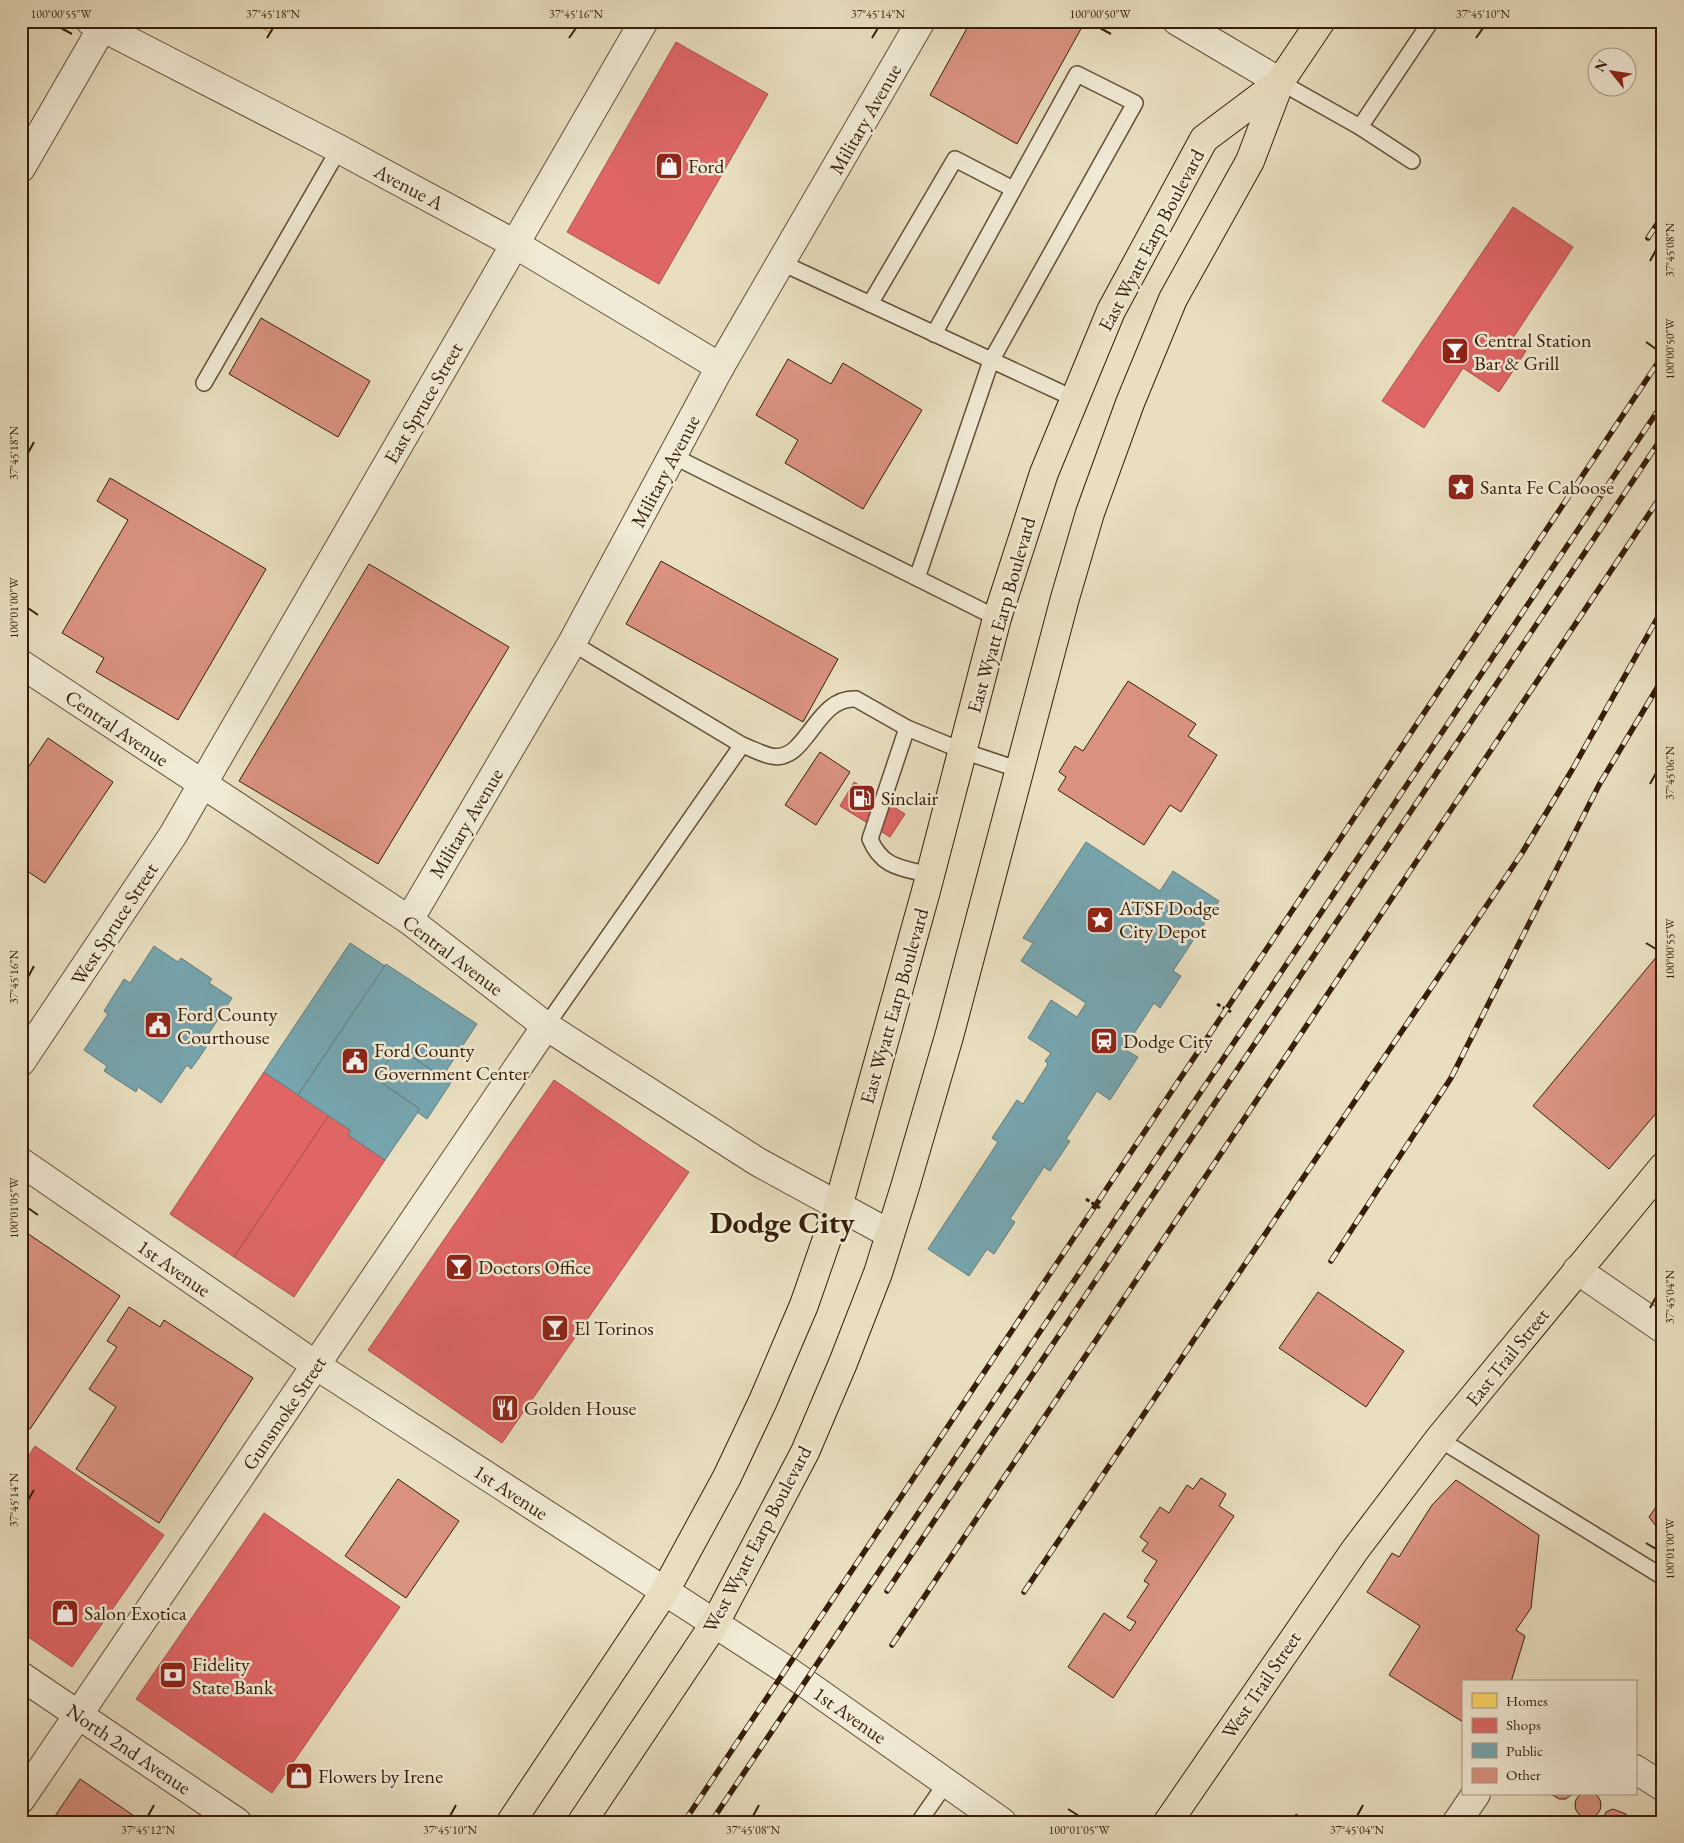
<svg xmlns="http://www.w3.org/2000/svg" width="1684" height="1843" viewBox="0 0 1684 1843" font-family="'EB Garamond',serif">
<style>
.homes{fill:#ffd966;stroke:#c3a14a}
.shops{fill:#e06666;stroke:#ad504a}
.public{fill:#76a5af;stroke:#637c7d}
.building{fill:#da927f;stroke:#361e09}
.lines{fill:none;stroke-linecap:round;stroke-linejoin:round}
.service-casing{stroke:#634e37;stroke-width:18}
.minor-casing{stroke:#634e37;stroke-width:30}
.tertiary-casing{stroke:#634e37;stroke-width:30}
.primary-casing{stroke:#361e09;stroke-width:30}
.path{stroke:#361e09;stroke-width:3;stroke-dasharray:4 2.5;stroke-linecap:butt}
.service{stroke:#f1ead6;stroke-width:15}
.minor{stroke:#f1ead6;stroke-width:28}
.tertiary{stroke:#f1ead6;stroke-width:28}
.primary{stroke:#e9dfc0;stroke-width:28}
.rail-casing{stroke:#361e09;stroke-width:5.5}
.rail{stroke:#f1ead6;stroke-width:4;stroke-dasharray:11;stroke-linecap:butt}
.ticks{fill:none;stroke:#361e09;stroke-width:2}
.labels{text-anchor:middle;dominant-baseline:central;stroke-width:5;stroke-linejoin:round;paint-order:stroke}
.street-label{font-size:20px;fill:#361e09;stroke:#f1ead6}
.poi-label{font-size:20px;fill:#361e09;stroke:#f1ead6;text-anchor:start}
.town-label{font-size:30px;font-weight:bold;fill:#361e09;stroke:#f1ead6}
.neatline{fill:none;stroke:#361e09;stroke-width:2}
.ticks-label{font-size:12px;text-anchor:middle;fill:#361e09}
</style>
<rect width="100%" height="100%" fill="#e9dfc0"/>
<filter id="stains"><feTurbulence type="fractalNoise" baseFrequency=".004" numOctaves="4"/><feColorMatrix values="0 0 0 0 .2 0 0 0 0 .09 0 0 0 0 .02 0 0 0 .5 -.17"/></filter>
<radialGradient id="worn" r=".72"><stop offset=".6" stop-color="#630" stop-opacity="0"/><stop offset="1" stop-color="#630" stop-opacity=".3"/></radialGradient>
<!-- homes -->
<polygon class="homes" points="249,21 277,21 271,33"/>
<!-- shops -->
<g class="shops">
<polygon points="676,42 768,94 659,284 567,232"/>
<polygon points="1513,207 1573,247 1511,341 1526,351 1499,392 1463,368 1424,428 1382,401"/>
<polygon points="854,782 905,814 890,837 840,806"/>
<polygon points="264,1072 329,1115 234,1257 170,1214"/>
<polygon points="554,1080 689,1172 502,1443 368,1350"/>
<polygon points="329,1115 351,1131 348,1135 385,1160 294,1297 234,1257"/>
<polygon points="35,1446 164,1535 72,1667 21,1632 21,1467"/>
<polygon points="264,1513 400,1607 272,1793 136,1699"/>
</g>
<!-- public -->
<g class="public">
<polygon points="1086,842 1160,891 1173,871 1219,901 1173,971 1181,976 1160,1008 1154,1003 1124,1049 1138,1057 1110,1100 1097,1091 1066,1139 1070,1141 1050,1171 1044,1167 1010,1219 1015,1222 994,1254 987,1249 969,1276 928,1249 998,1142 992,1138 1017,1100 1023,1104 1048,1064 1045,1061 1051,1053 1028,1038 1051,1000 1077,1017 1086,1003 1021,961 1033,943 1023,938"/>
<polygon points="350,943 385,966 298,1095 264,1072"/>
<polygon points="154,946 178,962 181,958 212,979 209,983 232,998 207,1036 212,1038 199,1058 191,1069 187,1065 161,1103 138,1087 136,1092 104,1071 107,1066 84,1050 108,1014 104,1011 124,979 130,983"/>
<polygon points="386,964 477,1024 442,1077 397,1047 376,1079 420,1109 385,1160 348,1135 351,1131 298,1095"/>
<polygon points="397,1047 442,1077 443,1075 452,1081 427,1119 417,1112 420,1109 376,1079"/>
</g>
<!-- building -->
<g class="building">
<polygon points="971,21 1072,21 1082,27 1017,144 930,95"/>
<polygon points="261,318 370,381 338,437 229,374"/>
<polygon points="788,359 831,384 843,363 922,410 863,509 785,463 798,440 756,415"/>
<polygon points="110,478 266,569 178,720 96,672 104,658 62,633 128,520 97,501"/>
<polygon points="661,561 838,659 803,722 626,624"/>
<polygon points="369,564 509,647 378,864 239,781"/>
<polygon points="1128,681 1196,724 1188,736 1217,755 1181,812 1170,805 1144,845 1058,790 1066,777 1059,772 1075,746 1083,751"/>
<polygon points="48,738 113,782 45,883 21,867 21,778"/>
<polygon points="820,752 850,772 816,825 785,805"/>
<polygon points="1663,949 1663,1105 1609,1169 1533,1106"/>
<polygon points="21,1229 120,1296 30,1429 21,1423"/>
<polygon points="1318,1292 1404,1351 1366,1407 1279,1348"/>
<polygon points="129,1307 160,1327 164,1320 253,1378 159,1523 76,1469 116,1407 89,1389 117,1347 107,1341"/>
<polygon points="1201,1478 1226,1494 1219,1506 1234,1516 1113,1698 1068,1667 1104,1613 1130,1631 1136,1622 1127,1617 1149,1584 1144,1581 1157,1561 1142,1551 1148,1543 1140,1537 1160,1507 1169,1513 1187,1485 1193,1489"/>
<polygon points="398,1479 459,1521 406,1598 345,1556"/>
<polygon points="1456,1480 1539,1535 1531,1608 1516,1630 1525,1636 1511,1682 1463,1682 1463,1722 1389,1675 1420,1626 1367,1592 1392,1553 1399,1557 1432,1505"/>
<polygon points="1663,1497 1663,1535 1649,1517"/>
<polygon points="80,1779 143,1822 51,1822"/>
<circle cx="1588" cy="1805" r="13"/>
<polygon points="1551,1794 1572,1794 1566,1799 1559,1799"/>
<polygon points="1613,1809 1626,1814 1628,1822 1602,1822 1606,1812"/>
<polygon points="1296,1814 1308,1822 1291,1822"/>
</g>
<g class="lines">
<!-- service casing -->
<g class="service-casing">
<g id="service">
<polyline points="1280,82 1360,127 1412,161"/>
<polyline points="1360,127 1431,21"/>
<polyline points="782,263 1075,399"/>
<polyline points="870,304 955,159 1013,189"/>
<polyline points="204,383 339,149"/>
<polyline points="673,456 997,618"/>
<polyline points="917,578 991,361 1135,103 1077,74 934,334"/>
<polyline points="572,643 742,745"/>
<path d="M907 728 870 839C882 868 902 868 930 875"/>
<path d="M546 1026 742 745C751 748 761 754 771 756 807 764 815 696 856 699L907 728 963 751 1020 770"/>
<polyline points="1439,1439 1663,1577"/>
<polyline points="919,1822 946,1783"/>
</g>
</g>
<!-- minor casing -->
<g class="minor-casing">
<g id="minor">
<polyline points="90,21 339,149 515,244 720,367"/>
<polyline points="1177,21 1280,82"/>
<polyline points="21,168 106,21"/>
<polyline points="409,920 572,643 720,367 921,21"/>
<polyline points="21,1062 173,835 644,21"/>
<polyline points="21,1162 317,1366 785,1669 1002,1822"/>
<polyline points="1577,1270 1663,1329"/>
<polyline points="21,1676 237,1822"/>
<polyline points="1635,1769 1663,1787"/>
<polyline points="21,1799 546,1026"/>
<polyline points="1457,1822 1476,1794"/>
</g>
</g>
<!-- tertiary casing -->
<g class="tertiary-casing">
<polyline id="tertiary" points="21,664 409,920 546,1026 758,1162 890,1234"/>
</g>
<!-- primary casing -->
<g class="primary-casing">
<g id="primary">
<polyline points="511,1822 665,1591 727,1477 763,1401 804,1305 838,1207 926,891 997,618 1044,473 1111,311 1204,139 1280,82"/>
<polyline points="582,1822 715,1623 805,1452 843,1363 878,1273 905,1187 950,1033 1065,598 1090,513 1130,403 1173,299 1250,161 1280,82 1321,21"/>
<polyline points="1168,1822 1355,1550 1439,1439 1663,1167"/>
</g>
</g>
<!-- path -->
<g class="path">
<polyline points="1217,1004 1231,1012"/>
<polyline points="1086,1199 1100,1208"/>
</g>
<!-- service -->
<use href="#service" class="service"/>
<!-- minor -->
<use href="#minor" class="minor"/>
<!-- tertiary -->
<use href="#tertiary" class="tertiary"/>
<!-- primary -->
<use href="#primary" class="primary"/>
<!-- rail casing -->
<g class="rail-casing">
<g id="rail">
<polyline points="1648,238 1663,215"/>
<polyline points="1331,1261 1451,1078 1599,785 1663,678"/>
<polyline points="887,1591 1663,436"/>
<polyline points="1024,1592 1522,853 1572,770 1663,608"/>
<polyline points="892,1645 1663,493"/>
<polyline points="684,1822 1663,355"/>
<polyline points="711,1822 1663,403"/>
</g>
</g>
<!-- rail -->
<use href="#rail" class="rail"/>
</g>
<!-- ticks -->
<path class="ticks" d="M61 28 72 34M1100 28 1111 34M267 38 273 28M569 38 576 28M872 38 878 28M1476 38 1483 28M1650 261 1656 250M1646 342 1656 349M28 453 34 442M28 608 38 615M1650 784 1656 773M1646 943 1656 949M28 977 34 966M28 1208 38 1215M1650 1308 1656 1297M28 1500 34 1490M1646 1543 1656 1549M1068 1809 1079 1816M148 1816 154 1805M450 1816 456 1805M753 1816 759 1805M1357 1816 1363 1805"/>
<!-- icons -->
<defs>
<g id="shop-square" transform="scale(1.4375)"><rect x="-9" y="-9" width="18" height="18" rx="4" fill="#8f2418" stroke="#f1ead6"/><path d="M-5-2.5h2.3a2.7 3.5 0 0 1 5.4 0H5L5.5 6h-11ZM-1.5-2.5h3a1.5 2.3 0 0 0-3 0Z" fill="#fff"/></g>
<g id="bar-square" transform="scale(1.4375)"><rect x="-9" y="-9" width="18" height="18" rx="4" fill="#8f2418" stroke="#f1ead6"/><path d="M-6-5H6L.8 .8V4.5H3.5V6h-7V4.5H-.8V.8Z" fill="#fff"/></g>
<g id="sight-square" transform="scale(1.4375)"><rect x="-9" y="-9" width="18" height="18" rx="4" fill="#8f2418" stroke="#f1ead6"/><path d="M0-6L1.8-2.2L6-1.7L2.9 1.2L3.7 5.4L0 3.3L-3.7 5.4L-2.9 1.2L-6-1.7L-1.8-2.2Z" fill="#fff"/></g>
<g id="fuel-square" transform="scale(1.4375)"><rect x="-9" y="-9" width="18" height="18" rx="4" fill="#8f2418" stroke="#f1ead6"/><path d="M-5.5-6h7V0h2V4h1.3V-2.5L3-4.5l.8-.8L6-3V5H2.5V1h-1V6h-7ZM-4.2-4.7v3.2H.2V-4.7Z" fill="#fff"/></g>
<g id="civic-square" transform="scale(1.4375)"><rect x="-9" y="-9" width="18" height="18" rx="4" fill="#8f2418" stroke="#f1ead6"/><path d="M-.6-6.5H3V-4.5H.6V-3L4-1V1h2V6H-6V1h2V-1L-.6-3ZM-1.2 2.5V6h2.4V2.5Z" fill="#fff"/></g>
<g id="station-square" transform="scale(1.4375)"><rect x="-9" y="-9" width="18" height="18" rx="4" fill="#8f2418" stroke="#f1ead6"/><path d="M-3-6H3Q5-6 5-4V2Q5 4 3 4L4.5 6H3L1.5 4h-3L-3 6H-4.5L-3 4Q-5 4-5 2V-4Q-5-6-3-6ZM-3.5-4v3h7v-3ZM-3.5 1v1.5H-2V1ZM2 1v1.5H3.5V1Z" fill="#fff"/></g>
<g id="restaurant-square" transform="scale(1.4375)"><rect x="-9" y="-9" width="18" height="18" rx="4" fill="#8f2418" stroke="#f1ead6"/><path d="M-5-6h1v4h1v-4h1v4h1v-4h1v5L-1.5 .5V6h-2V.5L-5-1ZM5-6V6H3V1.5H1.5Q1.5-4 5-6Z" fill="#fff"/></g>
<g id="bank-square" transform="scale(1.4375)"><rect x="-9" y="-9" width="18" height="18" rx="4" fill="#8f2418" stroke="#f1ead6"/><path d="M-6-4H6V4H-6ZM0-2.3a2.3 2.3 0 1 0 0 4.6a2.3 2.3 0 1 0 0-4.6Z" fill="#fff"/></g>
</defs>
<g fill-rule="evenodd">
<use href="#shop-square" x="669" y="166"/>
<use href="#bar-square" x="1455" y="351"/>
<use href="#sight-square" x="1461" y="487"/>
<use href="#fuel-square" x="862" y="798"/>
<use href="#sight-square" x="1100" y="920"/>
<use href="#civic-square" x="158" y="1025"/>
<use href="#station-square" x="1104" y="1041"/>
<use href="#civic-square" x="355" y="1061"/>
<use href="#bar-square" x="459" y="1267"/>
<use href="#bar-square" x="555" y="1328"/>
<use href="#restaurant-square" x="505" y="1408"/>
<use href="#shop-square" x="65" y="1613"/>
<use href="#bank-square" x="173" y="1675"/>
<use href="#shop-square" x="299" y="1776"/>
</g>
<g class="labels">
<!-- street labels -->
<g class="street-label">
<text transform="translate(865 119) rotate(-60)">Military Avenue</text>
<text transform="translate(409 187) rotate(28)">Avenue A</text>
<text transform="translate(1151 240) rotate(-62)">East Wyatt Earp Boulevard</text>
<text transform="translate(423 403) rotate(-60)">East Spruce Street</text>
<text transform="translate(665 471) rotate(-62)">Military Avenue</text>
<text transform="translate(1001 615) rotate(-74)">East Wyatt Earp Boulevard</text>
<text transform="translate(117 728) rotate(34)">Central Avenue</text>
<text transform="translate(466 823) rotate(-59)">Military Avenue</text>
<text transform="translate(114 924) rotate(-57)">West Spruce Street</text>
<text transform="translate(453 955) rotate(37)">Central Avenue</text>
<text transform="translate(894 1006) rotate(-74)">East Wyatt Earp Boulevard</text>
<text transform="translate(174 1268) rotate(35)">1st Avenue</text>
<text transform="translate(1507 1357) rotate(-51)">East Trail Street</text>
<text transform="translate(284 1413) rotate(-56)">Gunsmoke Street</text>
<text transform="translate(511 1492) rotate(33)">1st Avenue</text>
<text transform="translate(757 1539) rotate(-62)">West Wyatt Earp Boulevard</text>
<text transform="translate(1261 1685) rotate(-56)">West Trail Street</text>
<text transform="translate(850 1715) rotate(35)">1st Avenue</text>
<text transform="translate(129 1749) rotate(34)">North 2nd Avenue</text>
</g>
<!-- poi labels -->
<g class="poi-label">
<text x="688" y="166">Ford</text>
<text x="1474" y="340">Central Station<tspan x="1474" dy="23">Bar &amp; Grill</tspan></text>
<text x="1480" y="487">Santa Fe Caboose</text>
<text x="881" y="798">Sinclair</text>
<text x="1119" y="908">ATSF Dodge<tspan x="1119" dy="23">City Depot</tspan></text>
<text x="177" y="1014">Ford County<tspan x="177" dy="23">Courthouse</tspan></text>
<text x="1123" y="1041">Dodge City</text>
<text x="374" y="1050">Ford County<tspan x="374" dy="23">Government Center</tspan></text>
<text x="478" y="1267">Doctors Office</text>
<text x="574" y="1328">El Torinos</text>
<text x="524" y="1408">Golden House</text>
<text x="84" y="1613">Salon Exotica</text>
<text x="192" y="1664">Fidelity<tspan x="192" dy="23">State Bank</tspan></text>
<text x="318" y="1776">Flowers by Irene</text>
</g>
<!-- town labels -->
<g class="town-label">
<text x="782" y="1222">Dodge City</text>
</g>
</g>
<!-- margin -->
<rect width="1684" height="1843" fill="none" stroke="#e9dfc0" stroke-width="55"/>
<!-- legend -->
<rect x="1462" y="1680" width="175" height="115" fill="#f1ead6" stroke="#a69884"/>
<rect x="1472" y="1693" width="25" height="15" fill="#ffd966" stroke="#a69884"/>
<text x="1506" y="1706" font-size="15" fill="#361e09">Homes</text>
<rect x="1472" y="1718" width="25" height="15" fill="#e06666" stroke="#a69884"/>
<text x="1506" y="1730" font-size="15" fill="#361e09">Shops</text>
<rect x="1472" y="1743" width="25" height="15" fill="#76a5af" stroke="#a69884"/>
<text x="1506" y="1756" font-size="15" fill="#361e09">Public</text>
<rect x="1472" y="1768" width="25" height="15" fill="#da927f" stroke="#a69884"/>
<text x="1506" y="1780" font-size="15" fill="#361e09">Other</text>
<!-- north arrow -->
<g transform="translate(1612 72) rotate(300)"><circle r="24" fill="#f1ead6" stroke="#a69884"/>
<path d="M0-4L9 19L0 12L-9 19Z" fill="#8f2418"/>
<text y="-8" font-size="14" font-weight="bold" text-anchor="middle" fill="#361e09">N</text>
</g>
<rect x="28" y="28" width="1628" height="1788" class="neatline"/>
<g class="ticks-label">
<text x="61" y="18">100°00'55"W</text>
<text x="273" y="18">37°45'18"N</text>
<text x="576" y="18">37°45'16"N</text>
<text x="878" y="18">37°45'14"N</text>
<text x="1100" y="18">100°00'50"W</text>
<text x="1483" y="18">37°45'10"N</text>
<text transform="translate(1670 250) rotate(-90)" y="4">37°45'08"N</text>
<text transform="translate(1670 349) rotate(-90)" y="4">100°00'50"W</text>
<text transform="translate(14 453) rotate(-90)" y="4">37°45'18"N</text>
<text transform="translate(14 608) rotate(-90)" y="4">100°01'00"W</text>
<text transform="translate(1670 773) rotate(-90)" y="4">37°45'06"N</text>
<text transform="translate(1670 949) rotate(-90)" y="4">100°00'55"W</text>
<text transform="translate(14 977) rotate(-90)" y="4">37°45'16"N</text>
<text transform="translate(14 1208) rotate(-90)" y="4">100°01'05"W</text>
<text transform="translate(1670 1297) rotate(-90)" y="4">37°45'04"N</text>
<text transform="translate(14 1500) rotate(-90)" y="4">37°45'14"N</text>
<text transform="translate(1670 1549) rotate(-90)" y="4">100°01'00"W</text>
<text x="148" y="1834">37°45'12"N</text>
<text x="450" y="1834">37°45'10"N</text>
<text x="753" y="1834">37°45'08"N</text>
<text x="1079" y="1834">100°01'05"W</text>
<text x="1357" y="1834">37°45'04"N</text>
</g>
<rect width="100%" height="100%" filter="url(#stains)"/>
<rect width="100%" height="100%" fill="url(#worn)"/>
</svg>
